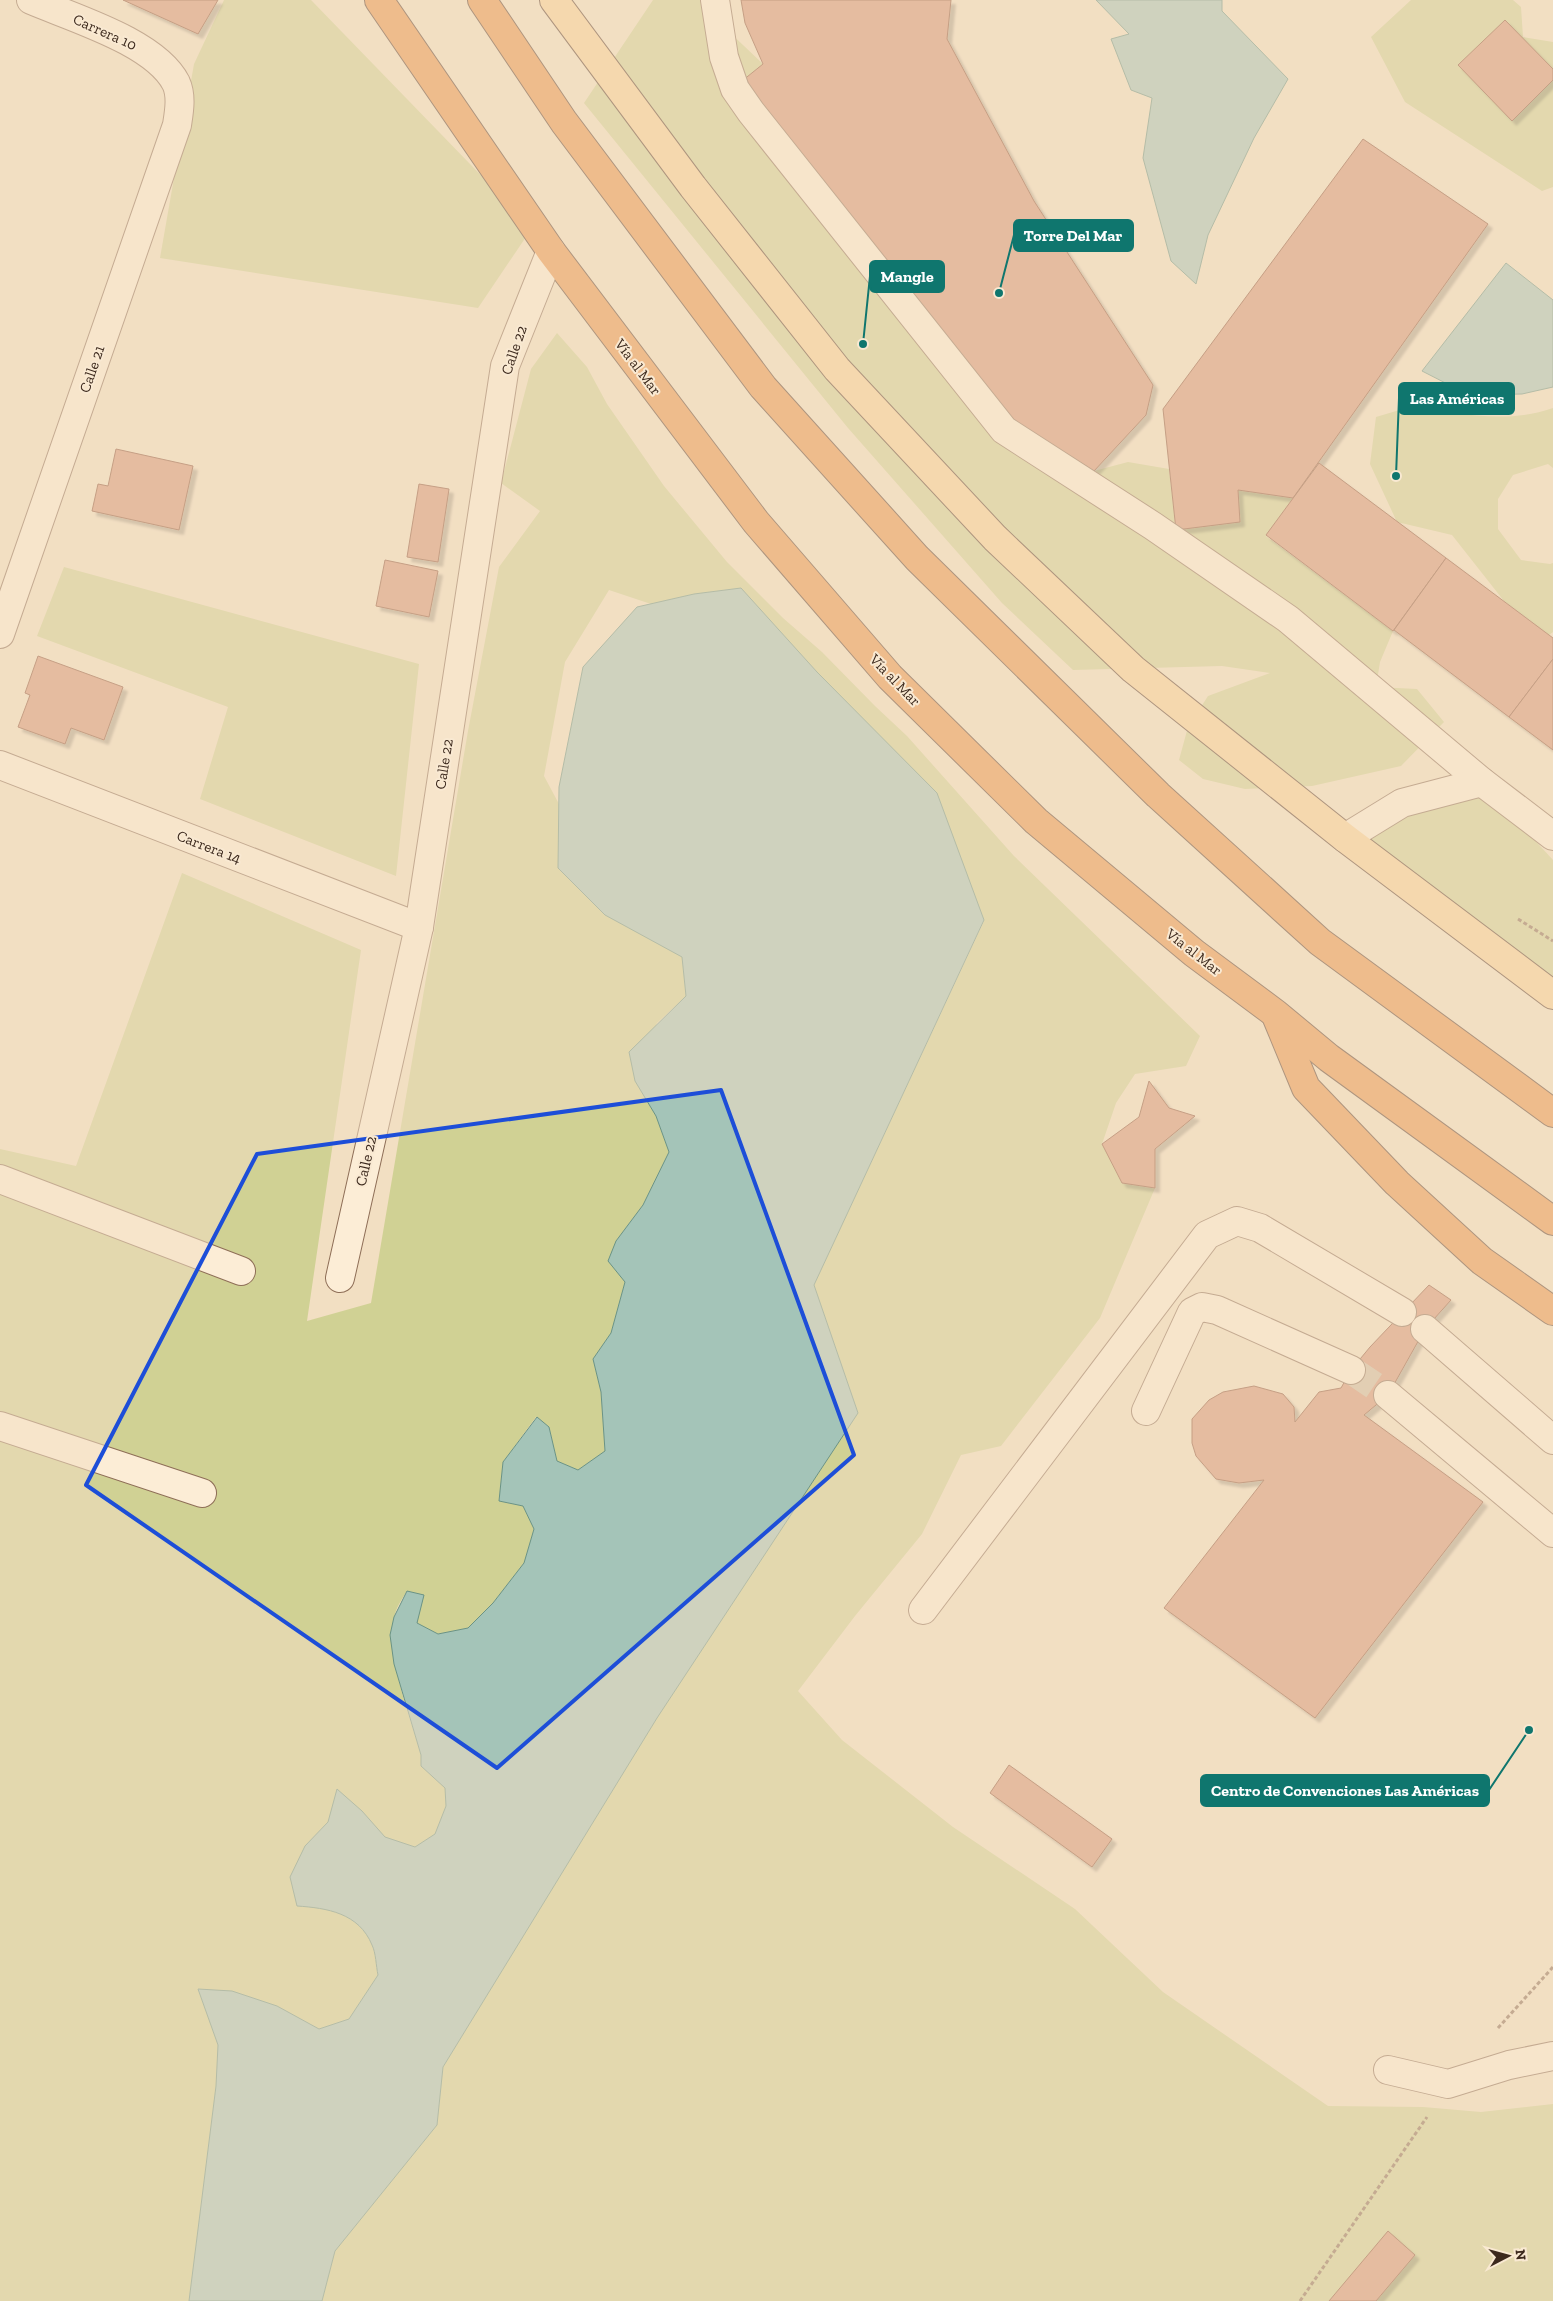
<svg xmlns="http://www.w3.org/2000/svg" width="1553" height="2301" viewBox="0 0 1553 2301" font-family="'Zilla Slab',serif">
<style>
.green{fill:#d0d194}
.water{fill:#a4c4b8;stroke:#6a9385}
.building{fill:#d49274;stroke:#8f533a;filter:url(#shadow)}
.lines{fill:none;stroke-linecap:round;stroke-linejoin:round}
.minor-tunnel{stroke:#cebba1;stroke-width:28;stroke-dasharray:28 14;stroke-linecap:butt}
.minor-casing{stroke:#8e6e57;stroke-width:30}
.major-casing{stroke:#5b3d2c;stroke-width:30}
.highway-casing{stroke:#5b3d2c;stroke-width:30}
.path{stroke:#8e6e57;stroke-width:3;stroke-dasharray:4 2.5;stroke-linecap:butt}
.minor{stroke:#fcedd6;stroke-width:28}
.major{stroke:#f9d096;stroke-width:28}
.highway{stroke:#e9934b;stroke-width:28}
.marked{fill:none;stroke:#1d4ed8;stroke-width:4;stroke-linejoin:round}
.labels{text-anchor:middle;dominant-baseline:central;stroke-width:4;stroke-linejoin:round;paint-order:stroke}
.street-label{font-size:15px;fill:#3c291d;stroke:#f9e9d2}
.leader{fill:none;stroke:#0f766e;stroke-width:2}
.callout-dot{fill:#0f766e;stroke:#f9e9d2;stroke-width:2}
.callout{fill:#0f766e;stroke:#0f766e;stroke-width:2}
.callout-label{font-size:16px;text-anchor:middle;font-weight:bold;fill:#fff}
</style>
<defs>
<filter id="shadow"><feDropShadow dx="4.5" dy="4.5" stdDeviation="1" flood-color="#0004"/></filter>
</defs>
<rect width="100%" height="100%" fill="#f2dfc2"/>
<!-- green -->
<g class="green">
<polygon points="224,0 311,0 532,228 478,308 160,258 194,64"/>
<polygon points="653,0 712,0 723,26 763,64 1002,414 1094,471 1128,462 1169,469 1176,530 1240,522 1238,490 1293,498 1266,536 1393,631 1380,662 1376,687 1417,689 1444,722 1401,766 1312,786 1245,789 1203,779 1179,760 1188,727 1208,696 1270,673 1222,666 1073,670 1002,603 848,428 584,103"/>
<polygon points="1411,0 1513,0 1521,7 1523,37 1553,42 1553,187 1542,191 1405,102 1371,37"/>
<path d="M557 333 587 367 607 404 664 486 727 562 783 618 822 652 875 706 907 736 1014 856 1200 1036 1186 1066 1135 1074 1116 1103 1102 1144 1122 1183 1155 1188 1100 1318 1001 1446 961 1455 922 1534 855 1616 798 1691 842 1740 953 1827 1075 1909 1163 1992 1328 2106 1423 2107 1481 2112 1553 2104V2301H322L335 2251 437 2125 443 2067 657 1718 858 1413 814 1285 984 921 817 672 741 588 694 594 651 604 609 590 565 662 544 776 559 804 558 868 682 957 686 996 657 1023 635 1081 656 1116 669 1152 643 1205 616 1241 625 1282 611 1333 593 1359 601 1392 605 1451 578 1470 557 1461 549 1427 536 1417 503 1462 499 1501 523 1506 534 1529 524 1563 493 1603 468 1629 438 1634 417 1623 407 1591C402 1599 395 1609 394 1619 388 1664 409 1712 421 1755V1766L445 1788 446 1806 435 1834 415 1847 385 1838 362 1811 328 1822 305 1846 297 1905C328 1908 359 1913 372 1945 376 1953 376 1966 378 1975L349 2019 319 2029 277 2006 198 1989 218 2044 216 2086 189 2301H0V1149L76 1166 182 873 361 950 307 1321 371 1303 468 731 499 567 540 511 501 483 531 369Z"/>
<path d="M1413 406C1457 414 1509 424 1553 408V468L1548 464 1513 475 1498 499V529L1521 560 1550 564 1553 563V632L1549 635 1504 601 1452 535 1397 522 1370 464 1376 417Z"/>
<polygon points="64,567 419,664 396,876 200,799 228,707 37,636"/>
<polygon points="1481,782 1553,860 1553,988 1386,861 1368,835 1423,798"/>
</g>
<!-- water -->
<g class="water">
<polygon points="1096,0 1222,0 1222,11 1288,79 1254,138 1208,235 1196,284 1171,261 1143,158 1152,98 1131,90 1111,39 1129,34"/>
<polygon points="1506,263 1553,300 1553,387 1522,394 1469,395 1422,371"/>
<path d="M741 588 817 672 937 793 984 920 814 1285 858 1413 657 1718 443 2067 437 2125 335 2251 322 2301H189L216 2086 218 2045 198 1989 232 1991 277 2006 319 2029 349 2019 378 1975C376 1966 376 1953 372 1945 359 1913 327 1908 297 1906L290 1877 305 1846 328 1822 337 1789 362 1811 385 1837 415 1847 435 1834 446 1806 445 1788 421 1766V1755L394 1664 390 1635 394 1617 407 1591 424 1595 417 1623 438 1634 468 1628 493 1603 524 1563 534 1529 523 1506 499 1501 503 1462 537 1417 549 1427 557 1461 578 1470 605 1451 601 1392 593 1359 611 1333 625 1282 608 1261 616 1241 643 1205 669 1152 656 1116 635 1081 629 1052 686 996 682 957 605 915 558 868 559 787 583 667 637 607 694 594Z"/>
</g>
<!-- building -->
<g class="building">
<polygon points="123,0 218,0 198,34"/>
<polygon points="741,0 951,0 947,39 1034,201 1153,385 1146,415 1094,471 1002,414 737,85 763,64 745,23"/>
<polygon points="1505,20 1553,69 1553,80 1512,121 1458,65"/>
<polygon points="1363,139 1488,224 1293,498 1238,490 1240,522 1176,530 1163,409"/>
<polygon points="116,449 193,466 179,530 92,511 98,484 108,486"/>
<polygon points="1319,463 1446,558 1393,631 1266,535"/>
<polygon points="419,484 449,489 438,562 407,557"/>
<polygon points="1446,558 1553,638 1553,659 1509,717 1394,630"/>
<polygon points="385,560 438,571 429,617 376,606"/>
<polygon points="38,656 123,687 104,740 71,728 65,744 18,727 30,695 25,693"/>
<polygon points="1553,659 1553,750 1509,717"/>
<polygon points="1149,1081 1169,1108 1195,1116 1155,1149 1155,1188 1122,1183 1102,1144 1139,1117"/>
<polygon points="1429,1285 1451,1300 1425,1329 1388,1395 1364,1415 1483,1502 1315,1718 1164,1608 1264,1480 1239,1483 1216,1479 1196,1456 1192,1443 1192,1419 1209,1400 1223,1392 1254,1386 1283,1394 1294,1407 1295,1422 1319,1392 1341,1388 1351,1370 1370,1347"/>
<polygon points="1009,1765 1112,1839 1092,1867 990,1793"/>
<polygon points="1388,2231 1415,2255 1376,2301 1329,2301"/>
</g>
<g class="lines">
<!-- minor-tunnel -->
<polyline class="minor-tunnel" points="1351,1370 1388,1395"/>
<!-- minor casing -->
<g class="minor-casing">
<g id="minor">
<polyline points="715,0 724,57 735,89 751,112 1004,430 1153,526 1288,619 1482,782 1553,836"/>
<path d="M0 634 177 125C179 112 182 96 176 83 155 42 73 18 31 0"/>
<polyline points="0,765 419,927"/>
<polyline points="1345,838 1402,803 1482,782"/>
<polyline points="0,1179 241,1271"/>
<polyline points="340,1278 419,927 505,366 551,251"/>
<polyline points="1425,1329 1553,1440"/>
<polyline points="1388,1395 1553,1533"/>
<polyline points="1146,1411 1192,1312 1202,1307 1217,1310 1351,1370"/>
<polyline points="0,1426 202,1493"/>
<polyline points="923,1610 1207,1235 1237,1221 1260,1228 1402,1312"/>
<polyline points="1388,2070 1448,2084 1509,2065 1553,2056"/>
</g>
</g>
<!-- major casing -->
<g class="major-casing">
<polyline id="major" points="554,0 693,187 837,369 995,538 1133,669 1345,838 1553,995"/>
</g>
<!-- highway casing -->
<g class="highway-casing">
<g id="highway">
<polyline points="379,0 551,251 756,522 890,677 1036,821 1194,953 1276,1014 1329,1058 1553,1221"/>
<polyline points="482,0 564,122 763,387 917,558 1158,795 1320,942 1553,1113"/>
<polyline points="1277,1018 1306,1088 1397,1183 1482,1261 1553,1311"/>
</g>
</g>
<!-- path -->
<g class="path">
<polyline points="1518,919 1553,941"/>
<polyline points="1498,2028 1553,1967"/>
<polyline points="1300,2301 1427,2117"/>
</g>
<!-- minor -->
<use href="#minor" class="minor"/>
<!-- major -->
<use href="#major" class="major"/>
<!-- highway -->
<use href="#highway" class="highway"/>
</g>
<!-- marked area -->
<path d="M0 0H1553V2301H0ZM721 1090 854 1455 497 1768 86 1485 257 1154Z" fill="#f2dfc2" fill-opacity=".55" fill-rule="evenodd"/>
<path class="marked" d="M721 1090 854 1455 497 1768 86 1485 257 1154Z"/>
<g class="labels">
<!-- street labels -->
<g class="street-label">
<text transform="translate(105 32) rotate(24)">Carrera 10</text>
<text transform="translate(514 350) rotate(-71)">Calle 22</text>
<text transform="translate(638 367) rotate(53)">Vía al Mar</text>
<text transform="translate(92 369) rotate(-71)">Calle 21</text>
<text transform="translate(895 680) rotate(46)">Vía al Mar</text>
<text transform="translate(444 764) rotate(-81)">Calle 22</text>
<text transform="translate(209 847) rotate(21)">Carrera 14</text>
<text transform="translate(1194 952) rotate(38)">Vía al Mar</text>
<text transform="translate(366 1161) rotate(-77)">Calle 22</text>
</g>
</g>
<!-- callouts -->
<path class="leader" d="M999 293L1014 235M863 344L870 276M1396 476L1399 398M1529 1730L1489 1790"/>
<g class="callout-dot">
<circle cx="999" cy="293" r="5"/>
<circle cx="863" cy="344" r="5"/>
<circle cx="1396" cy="476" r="5"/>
<circle cx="1529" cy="1730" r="5"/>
</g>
<g class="callout">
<rect x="1014" y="220" width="119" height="31" rx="5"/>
<rect x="870" y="261" width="74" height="31" rx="5"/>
<rect x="1399" y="383" width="115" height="31" rx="5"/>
<rect x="1201" y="1775" width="288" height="31" rx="5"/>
</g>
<g class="callout-label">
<text x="1073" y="241">Torre Del Mar</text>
<text x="907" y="282">Mangle</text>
<text x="1457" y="404">Las Américas</text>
<text x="1345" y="1796">Centro de Convenciones Las Américas</text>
</g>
<!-- north arrow -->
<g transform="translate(1508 2256) rotate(84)" stroke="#f9e9d2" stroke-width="4" paint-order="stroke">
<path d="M0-4L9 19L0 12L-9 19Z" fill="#3c291d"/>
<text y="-8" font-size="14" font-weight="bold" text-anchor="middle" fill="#3c291d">N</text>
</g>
</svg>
